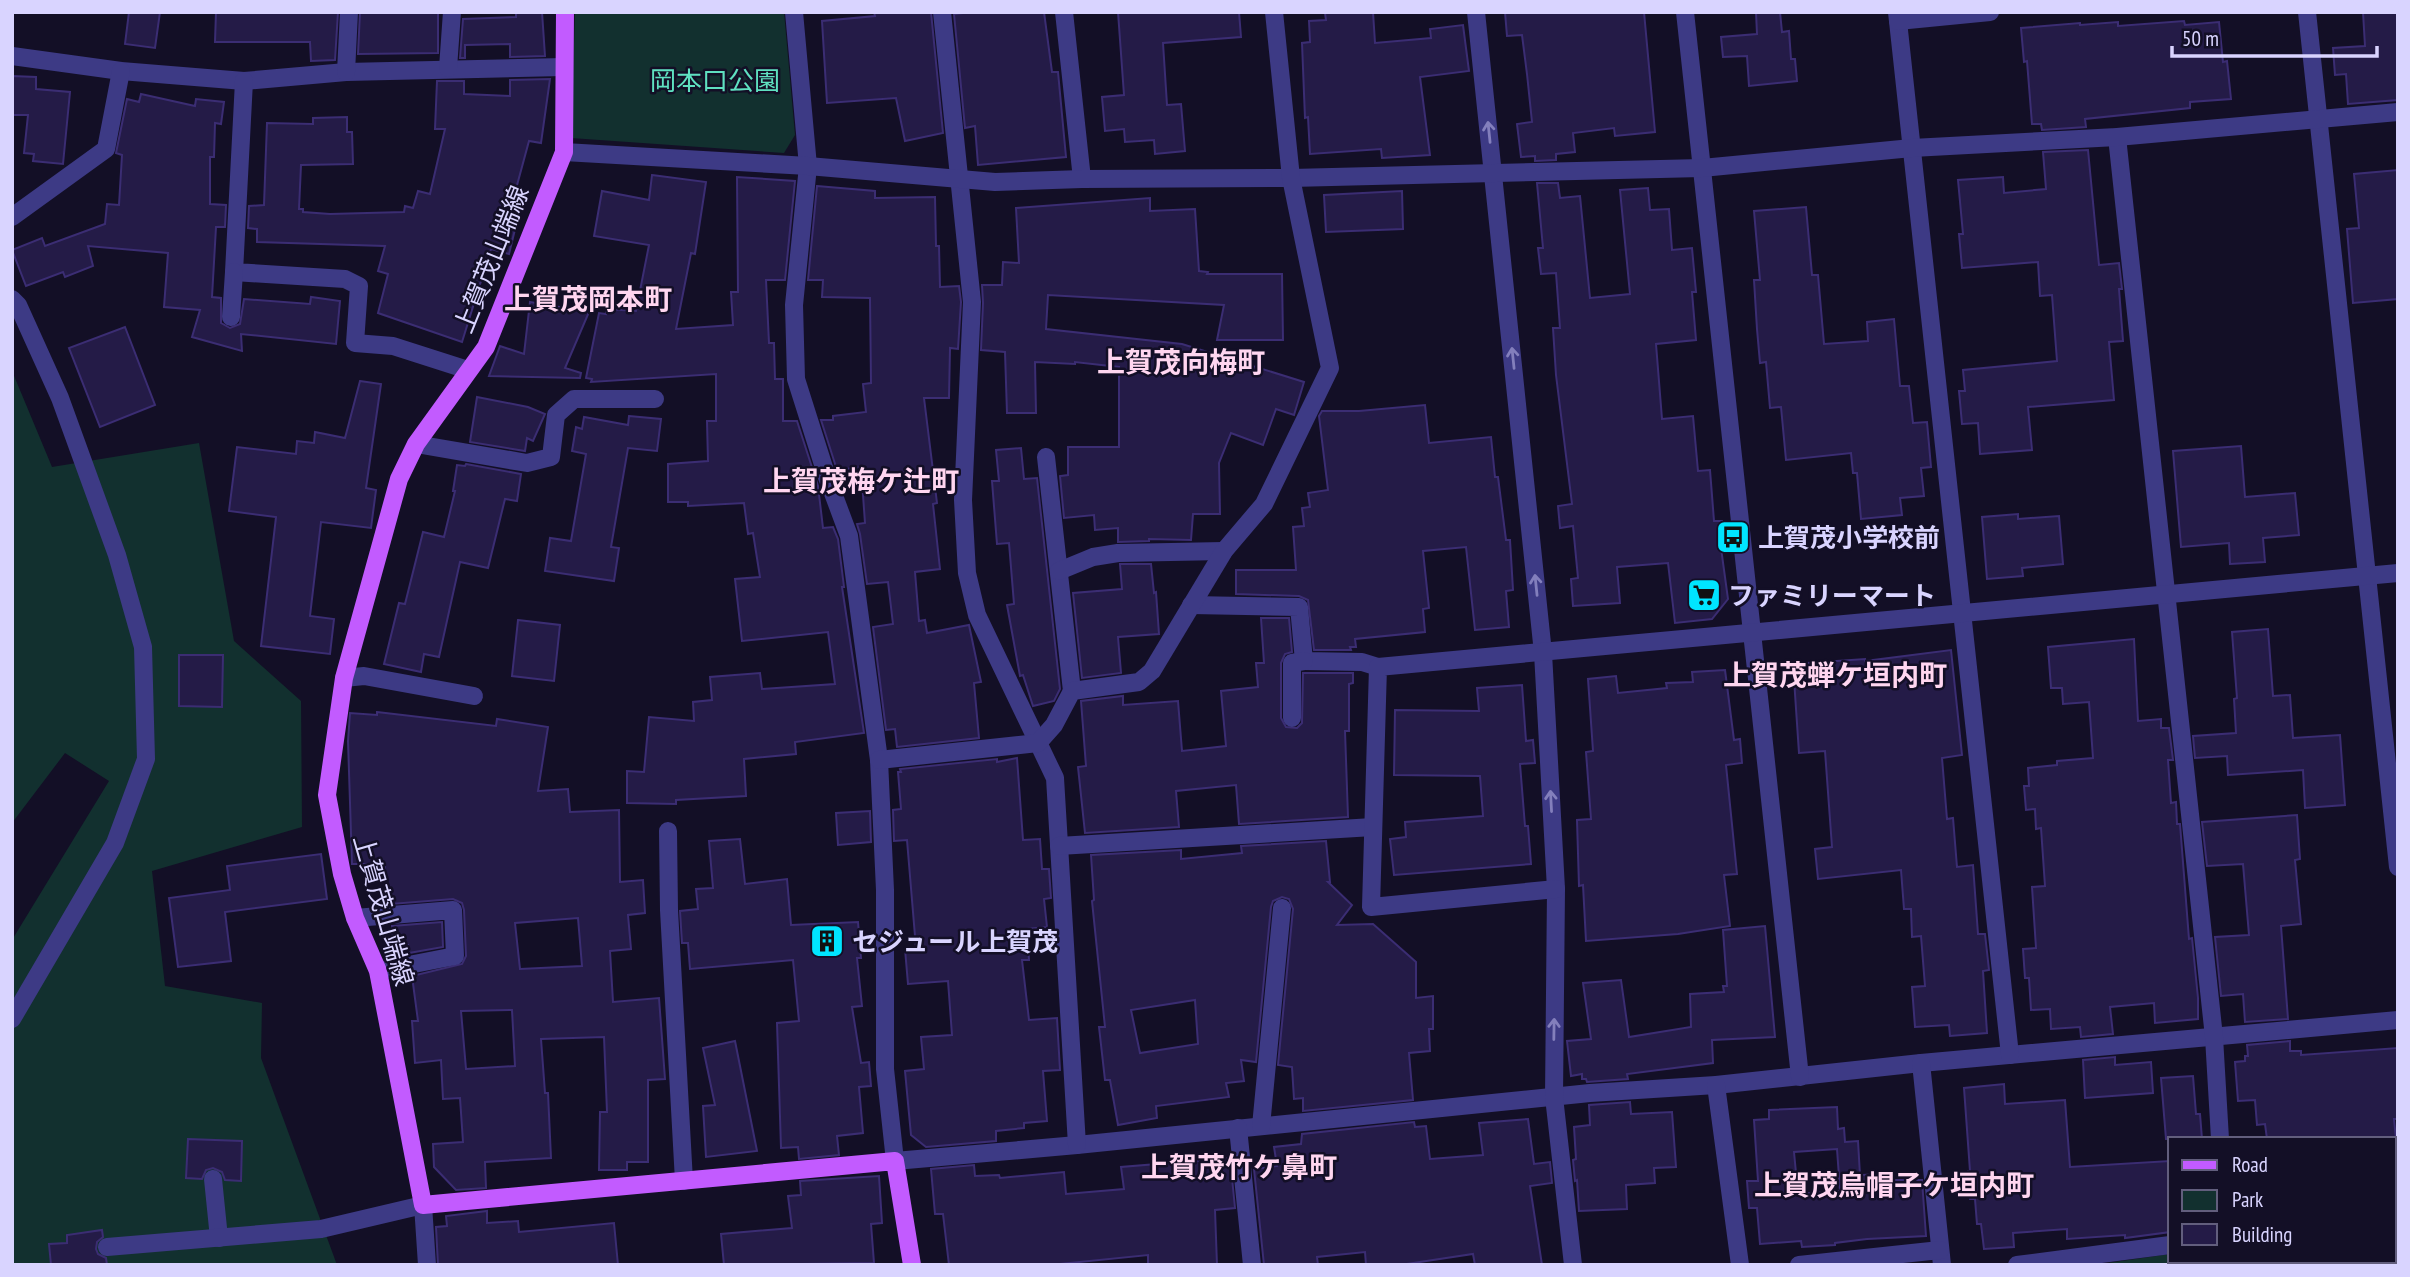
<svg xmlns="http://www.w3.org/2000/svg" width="2410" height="1277" viewBox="0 0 2410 1277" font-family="'PT Sans Narrow','Noto Sans JP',sans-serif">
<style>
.green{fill:#12302f}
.building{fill:#241b47;stroke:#3b2d73;stroke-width:2;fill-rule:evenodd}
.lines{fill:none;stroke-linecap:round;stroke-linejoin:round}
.minor{stroke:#3d3a85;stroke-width:18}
.major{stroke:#c25bff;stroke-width:18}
.oneway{stroke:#837fbc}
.labels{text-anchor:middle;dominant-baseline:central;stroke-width:5;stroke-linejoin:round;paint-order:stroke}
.park-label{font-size:26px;fill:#5fe0c0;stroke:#130f26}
.street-label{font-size:26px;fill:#d9d4ff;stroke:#130f26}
.poi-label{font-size:26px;font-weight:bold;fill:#d9d4ff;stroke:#130f26;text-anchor:start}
.neighbourhood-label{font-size:28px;font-weight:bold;fill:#ffd6f0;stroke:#130f26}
</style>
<rect width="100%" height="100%" fill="#130f26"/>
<!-- green -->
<g class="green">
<polygon points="575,12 784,12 795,135 784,153 571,138"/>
<polygon points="12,371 52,467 199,443 234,641 301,701 302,827 152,871 165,986 262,1003 261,1058 337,1265 12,1265 12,940 109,781 65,753 12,823"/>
<polygon points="2170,1254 2170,1261 2213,1261 2214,1265 2094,1265"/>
</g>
<!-- building -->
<g class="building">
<polygon points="129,12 160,12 155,48 125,44"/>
<polygon points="216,12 338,12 335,60 311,61 310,42 215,42"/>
<polygon points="360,12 438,12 438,53 358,54"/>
<polygon points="516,12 542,12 545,56 510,57 510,44 465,45 465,58 460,58 463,19 516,17"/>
<polygon points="874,12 931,12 943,133 905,141 896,98 827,103 822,21 875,16"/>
<polygon points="972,12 1044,12 1052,72 1058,72 1066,157 978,165 975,126 965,128 954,14"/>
<polygon points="1118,12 1239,12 1241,37 1163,43 1167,105 1181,104 1185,151 1155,154 1154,140 1125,142 1124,129 1105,131 1102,97 1124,95"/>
<polygon points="1373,12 1375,43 1431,38 1430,29 1463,25 1469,71 1420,77 1430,155 1382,158 1381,149 1310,154 1308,117 1305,118 1302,43 1310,42 1309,21 1326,20 1325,13"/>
<polygon points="1505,12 1644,12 1655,132 1615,136 1614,128 1573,133 1575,152 1556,154 1556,160 1535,161 1535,156 1521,157 1517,124 1532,122 1527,74 1522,35 1507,36"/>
<polygon points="1756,12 1780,12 1782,32 1789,31 1791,59 1795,59 1797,81 1749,86 1747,56 1723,57 1721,37 1757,34"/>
<polygon points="2363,12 2398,12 2398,100 2348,104 2346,74 2335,75 2333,48 2365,46"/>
<polygon points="2184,21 2185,25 2219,22 2223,62 2227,61 2231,99 2190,102 2190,108 2085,119 2086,127 2042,130 2041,124 2032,124 2027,61 2024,62 2021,28 2080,23 2080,25 2118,22 2118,26"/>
<polygon points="12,76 36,77 36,89 70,92 63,164 33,161 34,154 24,153 28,115 12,115"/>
<polygon points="550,79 541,143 529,141 510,211 519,213 509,254 491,249 462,342 378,313 388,274 378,271 385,246 257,242 257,229 248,228 249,206 264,205 267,123 313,124 313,118 347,117 347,132 352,132 353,164 301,165 299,209 303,209 303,212 330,214 404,212 405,206 413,208 418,191 430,194 445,129 435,129 437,81 464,81 464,94 510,96 510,80"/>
<polygon points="141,94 195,106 196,99 224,102 221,124 215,123 214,157 210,157 210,204 226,205 225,227 216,227 212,297 221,298 221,323 230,328 240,324 244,299 310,304 311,297 340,301 336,344 241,334 242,351 192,337 200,310 164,307 168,253 88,246 93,266 65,277 63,272 26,286 12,250 42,238 45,246 105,224 107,204 119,205 122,155 116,153 127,99 139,102"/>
<polygon points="2088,150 2099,265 2119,263 2122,289 2119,289 2123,341 2109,342 2114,400 2028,407 2032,450 1980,454 1978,423 1962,424 1959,391 1965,391 1963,370 2057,361 2052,295 2040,296 2038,262 1962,268 1959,234 1963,234 1958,180 2003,177 2004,193 2046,189 2043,152"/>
<polygon points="2398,170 2398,299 2353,303 2347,229 2359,228 2354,174"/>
<polygon points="652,175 706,182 695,254 691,253 676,329 733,325 731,292 738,292 737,177 795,181 785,280 766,280 769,343 774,343 775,379 783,379 783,421 797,421 818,486 823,528 833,527 838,539 844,587 842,587 864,733 795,742 796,754 744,759 746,796 676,800 676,804 627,803 627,771 644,772 649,717 694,721 693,702 712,700 710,677 760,673 762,689 835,684 828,632 742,641 735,579 760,577 753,533 748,534 744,503 688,506 688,502 668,502 668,464 708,461 707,421 716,421 716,374 591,382 592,379 586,378 599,313 606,314 606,309 636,311 649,245 594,236 602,191 649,200"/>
<polygon points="1537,183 1558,183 1560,198 1580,196 1590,298 1630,294 1620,190 1648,188 1650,210 1669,209 1672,250 1692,248 1696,292 1692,292 1696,340 1656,344 1662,419 1693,416 1698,471 1710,470 1714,521 1722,521 1724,548 1721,548 1728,599 1712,619 1675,623 1668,563 1617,567 1620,603 1573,606 1571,579 1578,578 1573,526 1560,528 1558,506 1572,504 1556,375 1553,328 1560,328 1556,273 1541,274 1538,248 1543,248"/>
<polygon points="817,186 875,191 875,198 935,197 936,246 939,246 940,287 959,286 961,302 958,349 950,348 949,398 924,398 937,503 933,504 940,569 915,572 919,621 925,620 927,633 969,625 981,682 974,683 979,738 897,747 895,729 886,730 873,627 893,624 888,582 867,584 860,534 857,524 865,523 861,467 837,470 821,420 833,420 833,416 866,412 863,384 871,383 870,298 822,297 823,280 808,280"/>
<polygon points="1402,191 1403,229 1326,232 1324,195"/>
<polygon points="1150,198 1150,211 1195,209 1199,271 1208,272 1207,274 1282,274 1283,340 1217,340 1224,305 1048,295 1046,329 1182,344 1304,382 1294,415 1276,409 1263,445 1231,433 1219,463 1220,514 1193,514 1191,540 1149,539 1149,541 1118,542 1118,528 1095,530 1094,515 1064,518 1060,476 1068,475 1068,447 1119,447 1119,367 1075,362 1075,364 1035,362 1036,413 1007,413 1005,352 981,350 983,303 982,285 1002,285 1003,262 1019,263 1016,208"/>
<polygon points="1806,207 1812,275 1818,275 1824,344 1868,341 1867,322 1894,319 1900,386 1909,386 1913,423 1927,422 1931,467 1921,468 1924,496 1900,498 1902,515 1861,519 1857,473 1853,473 1851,453 1786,460 1781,407 1770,408 1766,362 1760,363 1757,329 1754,280 1760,280 1754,211"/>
<polygon points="530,302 589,312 565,368 581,373 580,378 489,376 500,346 524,354"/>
<polygon points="125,327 155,405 100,427 69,348"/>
<polygon points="360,381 381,384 366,488 376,490 371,528 321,522 310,616 334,619 330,654 261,646 276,517 229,511 237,447 296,454 297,441 314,443 315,432 345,438"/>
<polygon points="477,397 528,407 545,414 533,441 527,438 525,451 470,442"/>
<polygon points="1425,405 1429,443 1491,437 1495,477 1498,477 1506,540 1510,540 1513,590 1506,591 1509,627 1475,630 1466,547 1423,551 1429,608 1423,609 1425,632 1355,639 1356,647 1350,647 1351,650 1314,650 1308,600 1299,596 1236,594 1236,570 1296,570 1293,527 1304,526 1302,508 1310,507 1308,493 1328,490 1319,416 1322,411 1359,411"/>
<polygon points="629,416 661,419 657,451 628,448 611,547 619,548 614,581 545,571 550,538 571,541 586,454 572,451 576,427 582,429 584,417 628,425"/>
<polygon points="2241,446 2245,497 2295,493 2299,535 2263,538 2265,562 2230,564 2229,543 2181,547 2173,451"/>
<polygon points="1021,448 1024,479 1037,478 1060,689 1054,701 1033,706 1023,675 1020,676 1007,605 1014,604 1009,543 997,544 992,481 999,481 996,450"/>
<polygon points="466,464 521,474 517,501 505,499 488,568 460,562 439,657 424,654 421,672 384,664 399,603 405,604 423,532 444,537 455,491 453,491 457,465 465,466"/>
<polygon points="2018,514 2018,519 2059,516 2063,564 2022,568 2023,576 1987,579 1982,517"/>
<polygon points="1120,564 1151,564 1154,593 1156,592 1159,634 1118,637 1121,673 1082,678 1073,593 1122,589"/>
<polygon points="1261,618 1289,618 1292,652 1285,654 1281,663 1281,718 1286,727 1297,728 1302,723 1303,673 1353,673 1353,683 1349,684 1349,731 1345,731 1348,817 1239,824 1236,785 1176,791 1179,827 1085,833 1078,767 1086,766 1081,701 1123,696 1123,705 1178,701 1182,751 1226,746 1221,691 1258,687 1256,663 1264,663"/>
<polygon points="518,620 560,625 554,681 512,676"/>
<polygon points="2268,629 2273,696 2290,695 2293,738 2340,735 2345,805 2305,808 2303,770 2228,775 2227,756 2195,758 2193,736 2236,733 2234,699 2237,698 2232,632"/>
<polygon points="2134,639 2138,721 2161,719 2161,728 2169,728 2173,760 2168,760 2171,803 2176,802 2177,824 2180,824 2189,939 2192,938 2198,998 2198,1019 2155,1023 2154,1003 2110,1007 2113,1034 2081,1037 2080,1027 2051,1029 2050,1009 2031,1010 2029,978 2025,978 2023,949 2036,948 2032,887 2045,886 2041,828 2036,829 2035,809 2026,810 2024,786 2029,786 2028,768 2057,765 2057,761 2093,758 2089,702 2063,704 2062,688 2051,688 2048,647"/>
<polygon points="1951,650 1962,755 1942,758 1947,819 1953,818 1957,867 1973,865 1978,934 1985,934 1989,970 1983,971 1987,1033 1950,1036 1949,1025 1915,1027 1912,987 1925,986 1921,936 1912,937 1911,909 1904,909 1901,870 1818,879 1815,849 1832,847 1825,751 1799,753 1793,664 1865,659 1865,661"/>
<polygon points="179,655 223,655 222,707 179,706"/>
<polygon points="1725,670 1734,740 1740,739 1742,763 1726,765 1737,874 1724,875 1730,926 1678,934 1586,941 1583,885 1579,886 1577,820 1591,819 1586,752 1593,751 1588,679 1616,676 1618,693 1667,688 1666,683 1693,682 1692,672"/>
<polygon points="1522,685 1526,741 1533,740 1535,763 1520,764 1525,826 1528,826 1531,864 1394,875 1390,839 1406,837 1405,822 1483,816 1480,776 1394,775 1395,710 1479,711 1477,688"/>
<path d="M377 712 496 726 497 719 548 727 538 791 568 789 570 812 619 810 620 882 643 880 645 913 628 915 631 949 610 951 613 1002 659 998 665 1079 648 1080V1162H627V1170H599L600 1112H607L604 1037 541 1039 545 1093H548L551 1158 485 1162 486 1188 456 1190 434 1167 433 1144 463 1142 460 1098 443 1099 441 1060 415 1063 412 1021H418L412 976 462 964 466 956 464 910 462 903 453 899 391 904V900H385V864H352L348 741 350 713 377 715ZM578 918 582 966 520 969 515 923ZM512 1010 515 1066 466 1069 461 1011Z"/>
<polygon points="1017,758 1023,840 1040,839 1042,869 1049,869 1051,898 1044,899 1047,927 1027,929 1029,960 1022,960 1029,1020 1057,1018 1060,1070 1043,1071 1047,1121 1024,1123 1024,1128 996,1131 996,1141 926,1147 911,1135 905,1071 924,1069 921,1037 952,1035 948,981 908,984 905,949 916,948 907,840 894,841 893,810 901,809 898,772 901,772 900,769 997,759 997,762"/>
<polygon points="870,811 871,842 838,845 836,813"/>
<polygon points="2297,815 2300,859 2295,860 2301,924 2281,926 2288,1019 2245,1022 2243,994 2221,996 2215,937 2249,935 2243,864 2207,866 2202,822"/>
<polygon points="740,839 745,884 787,879 791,925 858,922 861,958 857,958 862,1006 852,1007 861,1063 869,1062 871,1086 859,1087 863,1133 837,1136 839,1155 799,1159 798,1147 781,1148 777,1023 799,1021 793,960 690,969 688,943 682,943 680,911 698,909 696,889 713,888 709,841"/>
<path d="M1326 841 1330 882H1328L1352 905 1337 925 1373 924 1416 962V998L1433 996V1029H1429L1430 1051 1409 1053 1413 1100 1303 1111V1098L1294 1099 1292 1067 1278 1065 1293 909 1289 899 1282 897 1273 901 1271 907 1256 1062 1241 1060 1244 1081 1226 1083 1229 1097 1156 1106 1157 1118 1118 1125 1110 1080H1105L1099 1027H1105L1092 901 1094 900 1091 855 1181 850V859L1242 853 1241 846ZM1195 1000 1198 1044 1140 1053 1131 1010Z"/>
<polygon points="321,854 327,899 225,912 231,961 178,967 169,898 230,890 227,866"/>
<polygon points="442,922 443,947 409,953 408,945 393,946 392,926"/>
<polygon points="1765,926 1775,1037 1712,1040 1713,1063 1627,1074 1628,1079 1587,1082 1586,1079 1582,1079 1582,1074 1571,1076 1567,1041 1591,1039 1583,983 1621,980 1629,1037 1691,1027 1690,994 1724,992 1723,986 1727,986 1723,930"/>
<polygon points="735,1041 757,1151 706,1157 703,1106 715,1105 703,1048"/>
<polygon points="2290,1041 2290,1051 2301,1051 2301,1055 2398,1048 2398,1119 2394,1119 2396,1139 2267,1139 2265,1124 2257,1125 2255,1100 2238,1101 2235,1062 2245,1061 2245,1056 2248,1056 2247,1045"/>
<polygon points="2115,1057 2115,1065 2151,1062 2153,1093 2085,1098 2083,1060"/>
<polygon points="2193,1076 2196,1114 2200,1114 2202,1139 2166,1139 2161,1078"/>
<polygon points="2004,1084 2005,1104 2065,1100 2070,1167 2170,1161 2170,1232 2125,1238 2125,1235 2067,1239 2067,1229 2013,1233 2014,1247 1984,1249 1981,1224 1977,1224 1975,1199 1970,1199 1968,1171 1970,1171 1964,1088"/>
<polygon points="1630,1102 1631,1114 1672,1112 1676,1167 1654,1168 1655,1183 1626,1185 1627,1209 1579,1211 1577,1180 1575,1181 1573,1160 1576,1159 1574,1127 1590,1125 1589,1105"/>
<path d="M1837 1107 1838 1129 1844 1128 1845 1142 1858 1141 1860 1175 1891 1174V1180H1922L1926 1236 1867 1239 1835 1243V1245L1802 1247 1801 1241 1760 1244 1757 1208H1749L1747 1181H1758L1754 1120 1769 1119V1110ZM1837 1149 1840 1191 1798 1194 1794 1152Z"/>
<polygon points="1528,1119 1534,1164 1550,1162 1552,1183 1530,1186 1542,1265 1475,1265 1473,1254 1400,1265 1366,1265 1365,1252 1317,1257 1318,1265 1264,1265 1254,1169 1277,1166 1274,1147 1301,1144 1302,1134 1414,1122 1415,1127 1426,1126 1430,1159 1483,1155 1479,1123"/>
<polygon points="188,1139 242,1141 241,1181 225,1180 222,1172 213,1168 206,1170 202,1179 186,1178"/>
<polygon points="1230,1158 1235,1208 1215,1210 1217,1265 1148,1265 1148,1255 1050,1265 949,1265 943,1214 935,1214 931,1169 974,1165 975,1176 999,1175 1000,1178 1064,1172 1066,1194 1124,1189 1121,1167"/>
<polygon points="879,1176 882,1223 871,1224 874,1263 724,1265 721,1234 792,1228 788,1196 801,1195 800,1181"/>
<polygon points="487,1211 487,1223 518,1221 519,1232 614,1223 618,1265 438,1265 436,1227 447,1226 446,1216"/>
<polygon points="102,1230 103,1237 97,1242 96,1249 98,1254 106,1258 107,1265 51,1265 49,1244 67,1243 67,1235"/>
</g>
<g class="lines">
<!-- minor -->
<g class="minor">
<polyline points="794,12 808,166 794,305 796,379 827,477 849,536 879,760 885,890 885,1069 895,1161 1077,1145 1590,1093 1716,1085 1921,1063 2398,1020"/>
<polyline points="942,12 972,302 963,500 967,573 977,615 1055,778 1077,1145"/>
<polyline points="1064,12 1082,179"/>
<polyline points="1476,12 1543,653 1556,889 1554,1097 1573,1265"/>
<polyline points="1685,12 1800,1077"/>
<polyline points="1897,12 2010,1055"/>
<polyline points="2307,12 2398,867"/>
<polyline points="1898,21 1990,12"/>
<polyline points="12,56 121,71 244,81 346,72 563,67"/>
<polyline points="448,68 452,12"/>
<polyline points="346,72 349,12"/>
<polyline points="244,81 234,272 345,279 359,286 355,343 393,346 468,370"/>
<polyline points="2117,137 2214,1037 2220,1139"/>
<polyline points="564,152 808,166 995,182 1082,179 1291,178 1702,168 1912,148 2117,137 2398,112"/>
<polyline points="12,217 106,149 121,71"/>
<polyline points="12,299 18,305 60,398 117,555 143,647 146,759 115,843 12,1019"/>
<polyline points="231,317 234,272"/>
<polyline points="416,444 527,463 551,457 556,415 574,399 655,399"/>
<polyline points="1046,457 1072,691"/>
<polyline points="1059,571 1093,557 1118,553 1224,551"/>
<polyline points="1191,605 1299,607 1304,661 1362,662 1378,667"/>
<polyline points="344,678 364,676 474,696"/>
<polyline points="1292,718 1292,663 1304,661"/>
<polyline points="879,760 1038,743 1054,725 1072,691 1139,682 1152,671 1224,551 1264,504 1330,368 1291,178 1274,12"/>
<polyline points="668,831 669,910 684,1181"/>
<polyline points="1059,846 1373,827"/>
<polyline points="1556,889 1371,907 1378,667 2398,573"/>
<polyline points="355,918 453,910 455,956 378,971"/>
<polyline points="1921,1063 1942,1265"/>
<polyline points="1716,1085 1740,1265"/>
<polyline points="1261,1126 1282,908"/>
<polyline points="1238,1128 1252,1265"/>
<polyline points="213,1179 219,1238"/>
<polyline points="107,1247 321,1229 423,1205 427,1265"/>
<polyline points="2227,1261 2228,1265"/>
<polyline points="1799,1265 1940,1250"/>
<polyline points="2017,1265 2170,1245"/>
</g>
<!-- major -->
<polyline class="major" points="565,12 564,152 486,347 416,444 399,479 344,678 327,795 342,874 355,918 378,971 423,1205 895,1161 912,1265"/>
</g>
<!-- one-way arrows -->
<defs><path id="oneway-shaft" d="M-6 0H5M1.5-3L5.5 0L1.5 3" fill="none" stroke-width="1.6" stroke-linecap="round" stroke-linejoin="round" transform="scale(1.75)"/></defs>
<g class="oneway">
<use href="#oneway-shaft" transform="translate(1489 132) rotate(-96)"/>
<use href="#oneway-shaft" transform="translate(1513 358) rotate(-96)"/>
<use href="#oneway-shaft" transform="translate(1536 585) rotate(-96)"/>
<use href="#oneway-shaft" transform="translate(1551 801) rotate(-93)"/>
<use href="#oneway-shaft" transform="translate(1554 1029) rotate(-89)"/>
</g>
<!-- icons -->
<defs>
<g id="bus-square" transform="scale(1.75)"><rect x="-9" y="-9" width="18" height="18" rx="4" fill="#00e5ff" stroke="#130f26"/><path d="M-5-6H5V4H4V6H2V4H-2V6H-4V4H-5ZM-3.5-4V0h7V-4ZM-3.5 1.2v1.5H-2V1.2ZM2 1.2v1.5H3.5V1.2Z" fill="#111"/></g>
<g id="supermarket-square" transform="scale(1.75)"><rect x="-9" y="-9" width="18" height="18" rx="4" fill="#00e5ff" stroke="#130f26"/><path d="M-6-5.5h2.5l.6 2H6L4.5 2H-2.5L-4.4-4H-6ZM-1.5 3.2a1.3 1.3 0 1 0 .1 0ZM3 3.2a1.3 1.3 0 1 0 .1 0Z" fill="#111"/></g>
<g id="building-square" transform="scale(1.75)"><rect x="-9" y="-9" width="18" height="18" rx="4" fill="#00e5ff" stroke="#130f26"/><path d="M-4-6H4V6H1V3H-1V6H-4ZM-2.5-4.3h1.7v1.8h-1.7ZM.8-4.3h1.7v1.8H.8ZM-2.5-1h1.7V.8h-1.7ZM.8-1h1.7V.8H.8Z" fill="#111"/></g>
</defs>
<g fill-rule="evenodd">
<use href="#bus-square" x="1733" y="537"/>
<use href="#supermarket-square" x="1704" y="595"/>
<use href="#building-square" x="827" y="941"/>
</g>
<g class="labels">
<!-- park labels -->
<g class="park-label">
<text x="715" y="80">岡本口公園</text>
</g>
<!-- street labels -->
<g class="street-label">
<text transform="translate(491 259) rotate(-68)">上賀茂山端線</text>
<text transform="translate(384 910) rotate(74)">上賀茂山端線</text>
</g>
<!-- poi labels -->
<g class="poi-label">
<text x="1758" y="537">上賀茂小学校前</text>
<text x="1728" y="595">ファミリーマート</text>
<text x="852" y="941">セジュール上賀茂</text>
</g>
<!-- neighbourhood labels -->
<g class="neighbourhood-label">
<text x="588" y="298">上賀茂岡本町</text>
<text x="1181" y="361">上賀茂向梅町</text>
<text x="861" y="480">上賀茂梅ケ辻町</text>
<text x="1835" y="674">上賀茂蝉ケ垣内町</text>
<text x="1239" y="1166">上賀茂竹ケ鼻町</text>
<text x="1894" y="1184">上賀茂烏帽子ケ垣内町</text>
</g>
</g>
<!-- border -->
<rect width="2410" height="1277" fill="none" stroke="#d9d4ff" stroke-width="28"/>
<!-- legend -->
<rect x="2168" y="1137" width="228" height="126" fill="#130f26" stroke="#625e7d" stroke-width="2"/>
<rect x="2182" y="1160" width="35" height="10" fill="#c25bff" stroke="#625e7d" stroke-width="2"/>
<text x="2232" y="1172" font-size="21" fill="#d9d4ff">Road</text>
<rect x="2182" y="1190" width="35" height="21" fill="#12302f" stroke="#625e7d" stroke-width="2"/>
<text x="2232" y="1207" font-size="21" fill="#d9d4ff">Park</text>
<rect x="2182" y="1224" width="35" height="21" fill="#241b47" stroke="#625e7d" stroke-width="2"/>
<text x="2232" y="1242" font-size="21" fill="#d9d4ff">Building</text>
<!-- scale -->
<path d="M2172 46v10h205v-10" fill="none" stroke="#d9d4ff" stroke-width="3.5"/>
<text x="2182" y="46" font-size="21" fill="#d9d4ff" stroke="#130f26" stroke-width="5" paint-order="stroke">50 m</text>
</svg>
